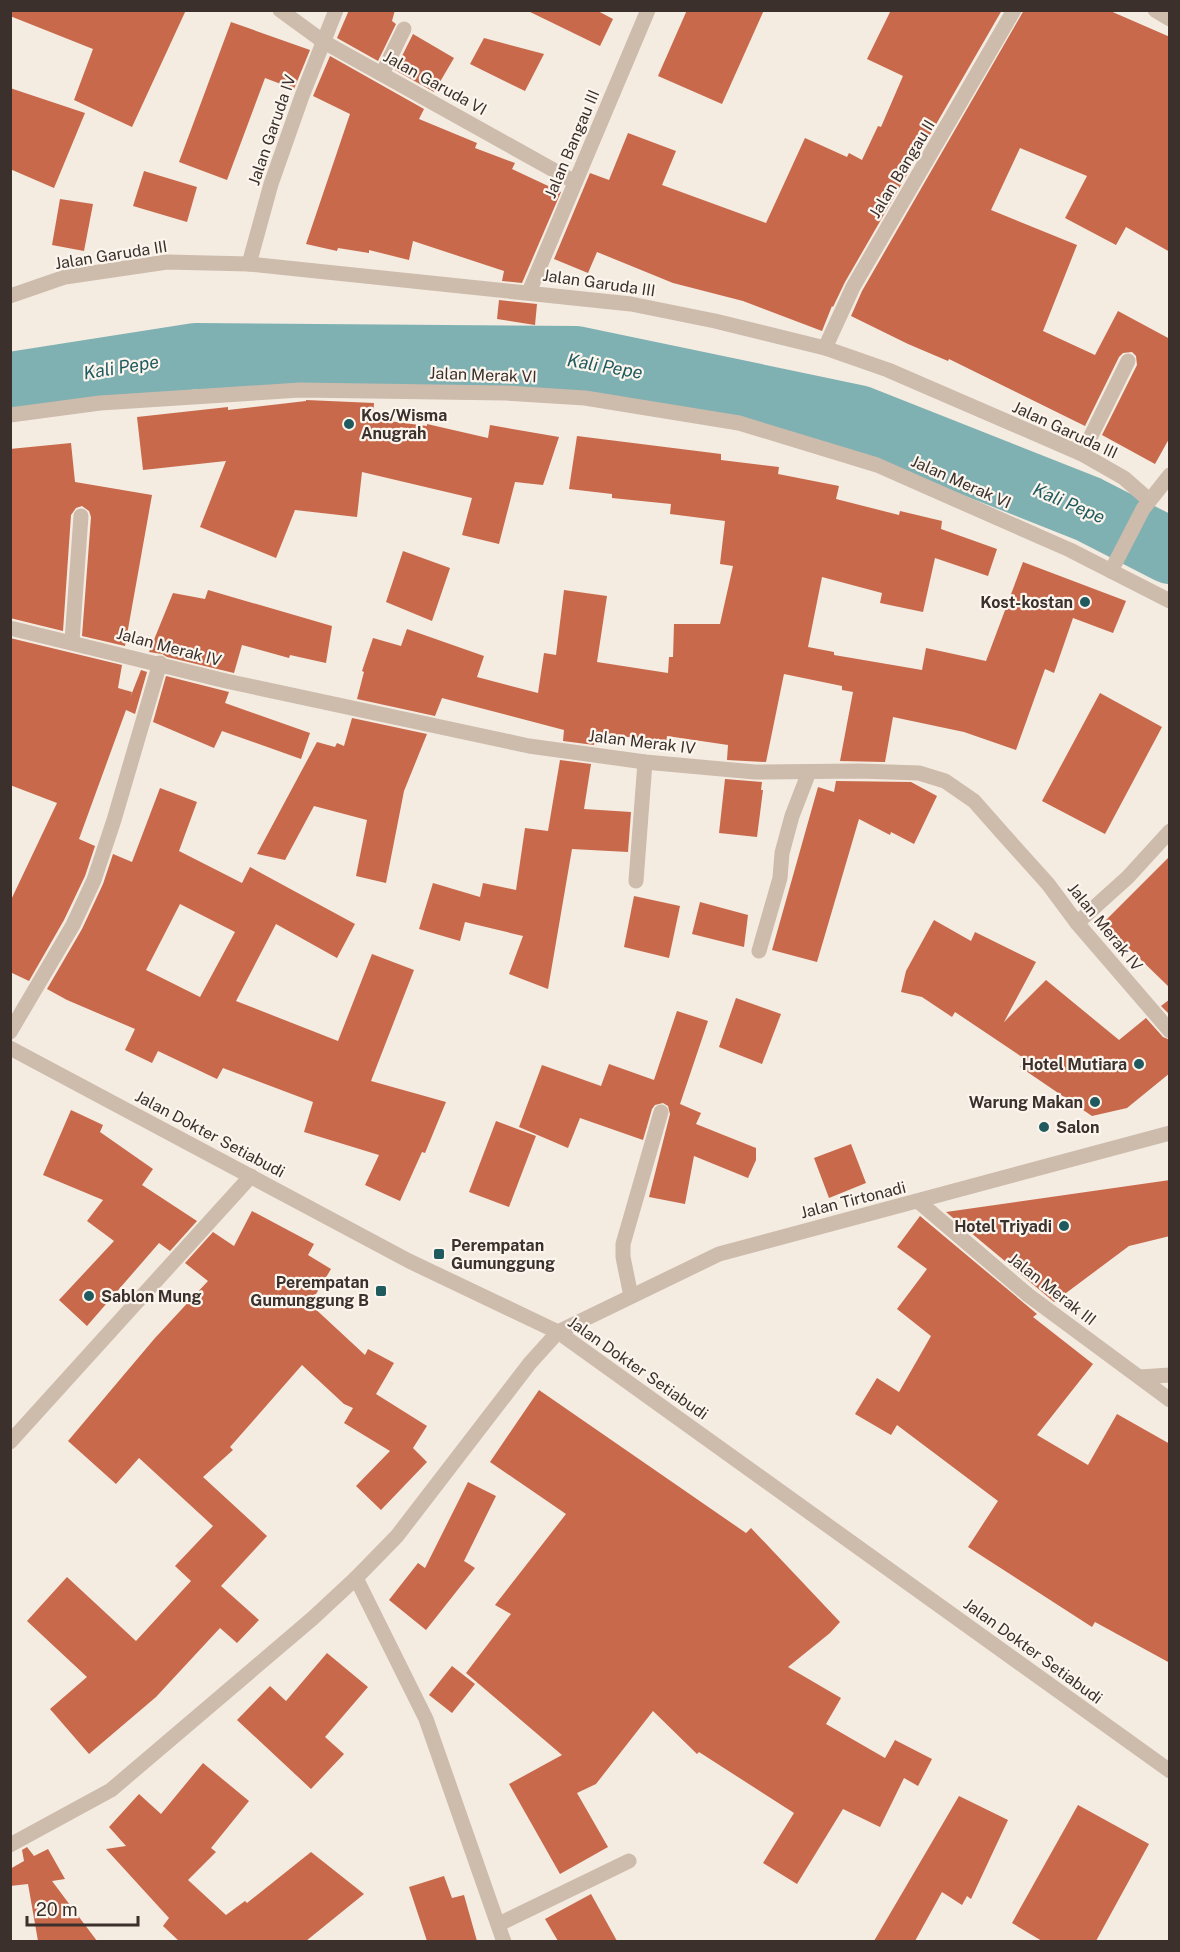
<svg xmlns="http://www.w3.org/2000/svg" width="1180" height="1952" viewBox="0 0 1180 1952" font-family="'Public Sans',sans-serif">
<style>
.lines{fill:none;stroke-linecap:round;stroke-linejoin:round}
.river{stroke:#7fb0b2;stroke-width:66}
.building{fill:#c8694b;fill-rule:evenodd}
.minor{stroke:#cdbbac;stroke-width:15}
.poi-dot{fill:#1f5a5e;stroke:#fbf5ee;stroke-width:2}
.labels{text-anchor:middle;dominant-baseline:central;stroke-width:4.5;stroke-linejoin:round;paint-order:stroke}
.street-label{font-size:16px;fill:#3b302b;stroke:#fbf5ee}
.poi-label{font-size:16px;font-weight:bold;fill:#3b302b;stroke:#fbf5ee;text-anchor:end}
.water-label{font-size:18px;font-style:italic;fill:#1f5a5e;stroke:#fbf5ee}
</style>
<rect width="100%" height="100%" fill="#f4ebe1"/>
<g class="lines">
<!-- river -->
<polyline class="river" points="10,385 195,356 576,359 858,418 1088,509 1170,551"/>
</g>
<!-- building -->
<g class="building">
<polygon points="10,10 186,10 132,127 74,100 93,49 10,16"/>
<polygon points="349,10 395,10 392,21 396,24 378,61 337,38"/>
<polygon points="526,10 596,10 613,19 600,46"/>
<polygon points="687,10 764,10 722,104 658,76"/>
<polygon points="891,10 1002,10 845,282 833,307 832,306 822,331 743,301 673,283 597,252 588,273 554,259 590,173 609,180 628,133 676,151 662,185 766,223 805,138 847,157 849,153 862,160 878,126 881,127 903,76 867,59"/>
<polygon points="1024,10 1108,10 1170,37 1170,252 1126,227 1116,245 1065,218 1087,176 1020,148 991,210 1077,245 1043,331 1095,355 1118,311 1170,339 1170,437 1155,464 1102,435 1137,365 1136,356 1132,352 1123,353 1119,357 1085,426 949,359 948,361 908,344 851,316 862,291"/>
<polygon points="231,22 310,50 294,89 265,78 227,180 179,162"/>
<polygon points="413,34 454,58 434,92 395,70"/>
<polygon points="484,38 544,54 525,91 470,64"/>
<polygon points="330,56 424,109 419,119 477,143 475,148 515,163 512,169 561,192 522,283 502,281 504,271 413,241 409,260 369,250 369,253 338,248 337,251 306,244 350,114 313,96"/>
<polygon points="10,88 85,113 54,188 10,169"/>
<polygon points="144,171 197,187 187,222 133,206"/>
<polygon points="60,199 93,204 84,251 52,245"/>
<polygon points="499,300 537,304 535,325 497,319"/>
<polygon points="306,400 374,403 373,419 427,426 427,424 488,438 490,425 559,437 543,485 515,482 499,544 462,535 472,498 362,472 357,517 295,510 276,558 200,527 226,461 143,470 137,417 228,407 228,410 306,401"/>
<polygon points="577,436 721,454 721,460 779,467 778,474 839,486 836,499 899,515 900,511 942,521 941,529 997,549 988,576 935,558 923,612 880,603 882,593 822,577 808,647 834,652 834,655 922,670 926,648 986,661 1023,562 1126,601 1113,633 1073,618 1054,673 1045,669 1016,750 964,732 893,717 885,762 840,761 853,692 842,690 842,686 784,674 766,762 727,760 728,745 667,736 666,743 596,732 594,745 563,741 564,730 442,698 435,716 357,699 364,672 362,671 373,638 401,646 407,629 484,656 477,677 538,693 544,653 556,655 564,590 607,596 597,662 668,673 669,657 673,657 674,624 720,624 733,566 720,564 725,521 670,514 671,504 612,498 612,494 569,489"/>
<polygon points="71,443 75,482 152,495 125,646 82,636 91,517 89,511 82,506 76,508 71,515 63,631 10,618 10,449"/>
<polygon points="403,551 450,568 432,621 386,602"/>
<polygon points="208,590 332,626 326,663 290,655 289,658 242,645 234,673 167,657 162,654 149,652 173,593 205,599"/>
<polygon points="10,638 122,665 118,688 132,692 130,698 141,670 147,672 135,714 126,710 79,839 95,846 85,876 64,920 29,981 10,972 10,902 57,803 10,785"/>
<polygon points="166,676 229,692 225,703 310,733 301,759 222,731 214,748 153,722"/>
<polygon points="1100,693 1162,727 1105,834 1042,801"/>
<polygon points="352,718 427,734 404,791 386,883 356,876 367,820 314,806 285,860 257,854 317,742 335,747 337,743 344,746"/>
<polygon points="560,760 591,764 584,809 631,812 628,852 572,849 548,989 509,974 523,936 465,922 460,941 419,929 433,883 480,897 483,883 516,890 525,828 548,831"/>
<polygon points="725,779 762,782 761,790 763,790 757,837 719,833"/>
<polygon points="836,781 911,782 937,796 914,844 891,832 890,835 859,819 817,962 772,950 818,787 834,792"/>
<path d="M160 788 197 802 179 851 242 883 250 867 355 924 337 958 276 924 236 1001 338 1041 372 954 414 970 371 1081 446 1102 425 1153 422 1152 400 1201 365 1185 379 1155 304 1132 313 1102 223 1068 217 1079 158 1051 152 1063 125 1050 135 1029 67 1000 47 989 82 929 103 884 113 854 132 862ZM180 904 235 932 200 997 146 970Z"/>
<polygon points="1170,856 1170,988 1103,923"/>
<polygon points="634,896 680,906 669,958 624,947"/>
<polygon points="700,902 748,915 744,947 692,934"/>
<polygon points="934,920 971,941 975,932 1036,962 1004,1022 1046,980 1119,1040 1146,1018 1163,1037 1170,1040 1170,1073 1127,1108 1092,1116 1020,1067 1025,1059 955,1012 952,1017 922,997 901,992 906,971"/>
<polygon points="736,998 781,1014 762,1064 719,1047"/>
<polygon points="1170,999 1170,1015 1161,1006"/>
<polygon points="677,1011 708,1021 680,1104 701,1113 696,1124 756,1148 756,1160 748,1178 694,1156 685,1204 649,1197 670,1114 668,1106 663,1103 655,1105 652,1109 643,1140 580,1118 568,1148 519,1127 542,1065 601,1086 609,1064 654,1080"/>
<polygon points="71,1110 103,1125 100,1132 153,1169 142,1185 197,1221 170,1251 159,1243 87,1326 59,1300 114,1241 87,1221 103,1200 43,1175"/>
<polygon points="496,1121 536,1136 509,1207 469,1192"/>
<polygon points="851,1144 866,1183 829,1198 814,1158"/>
<polygon points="1170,1180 1170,1236 1129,1246 1054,1302 946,1212"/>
<polygon points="252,1211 314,1244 308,1255 331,1269 310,1304 365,1355 368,1349 394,1363 376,1394 427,1426 413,1448 427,1462 381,1510 356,1486 390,1451 344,1423 353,1408 344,1404 302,1365 230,1447 233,1450 203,1477 267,1536 221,1586 259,1620 237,1643 220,1628 156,1697 89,1754 50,1709 87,1677 27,1621 67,1577 136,1641 191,1581 175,1566 213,1526 139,1458 116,1484 68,1441 155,1338 208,1281 185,1263 213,1232 234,1246"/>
<polygon points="920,1216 1037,1314 1033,1317 1093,1364 1037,1435 1088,1465 1117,1414 1170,1444 1170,1663 1095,1622 1092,1627 968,1547 998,1501 897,1425 891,1435 855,1414 877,1378 899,1392 931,1336 897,1309 927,1269 897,1247"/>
<polygon points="539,1390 746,1533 751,1528 840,1622 830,1633 788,1667 841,1698 826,1724 885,1758 895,1740 932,1759 918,1786 904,1778 880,1827 843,1809 797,1884 763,1863 794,1813 699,1752 697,1754 653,1711 596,1784 577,1793 608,1847 560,1874 509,1784 562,1755 466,1673 511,1614 495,1605 566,1514 490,1462"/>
<polygon points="468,1482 496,1496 464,1561 475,1568 426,1630 389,1600 418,1563 425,1568"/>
<polygon points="327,1653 368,1687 325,1737 344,1754 311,1789 237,1720 270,1686 286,1701"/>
<polygon points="452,1666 475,1684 452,1713 429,1695"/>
<polygon points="203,1763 249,1801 211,1848 216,1852 188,1880 226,1915 245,1901 247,1903 311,1852 364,1894 306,1941 179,1941 163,1926 169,1918 106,1849 126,1846 109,1827 139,1794 161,1814"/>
<polygon points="959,1796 1008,1820 971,1899 967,1896 962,1905 942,1892 915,1941 874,1941"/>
<polygon points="1078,1805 1149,1844 1096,1941 1042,1941 1012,1923"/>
<polygon points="27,1847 34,1856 48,1849 65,1879 52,1881 97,1941 38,1941 28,1884 10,1886 10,1869 24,1861 22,1850"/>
<polygon points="444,1876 452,1898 464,1895 477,1941 427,1941 409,1887"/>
<polygon points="591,1894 617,1941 558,1941 545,1919"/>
</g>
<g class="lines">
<!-- minor -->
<g class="minor">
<polyline points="280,10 324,42 575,182"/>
<polyline points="1155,10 1170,19"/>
<polyline points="382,74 404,29"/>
<polyline points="249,264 271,184 302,96 336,10"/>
<polyline points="529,292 648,10"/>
<polyline points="10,296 65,277 167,262 249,264 631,304 715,321 825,348 888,370 1082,454 1124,478 1149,500"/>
<polyline points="825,348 853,287 1014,10"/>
<polyline points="10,415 100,403 300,390 506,393 585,398 739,423 877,465 1070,550 1170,601"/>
<polyline points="1082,454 1128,361"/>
<polyline points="1111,571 1143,509 1170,475"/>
<polyline points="10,628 226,681 529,746 645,762 755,772 860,771 919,773 945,781 974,801 1004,835 1048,884 1077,923 1170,1031"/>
<polyline points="72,641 81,516"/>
<polyline points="636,881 645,762"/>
<polyline points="1077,923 1128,877 1170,831"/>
<polyline points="759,951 780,878 782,853 792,816 809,772"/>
<polyline points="10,1032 73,925 94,880 114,820 160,663"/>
<polyline points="10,1048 409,1261 558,1332 1170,1771"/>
<polyline points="919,1202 1028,1295 1170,1400"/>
<polyline points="631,1296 623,1257 623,1244 661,1112"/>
<polyline points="1140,1377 1170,1375"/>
<polyline points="10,1442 251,1176"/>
<polyline points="356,1578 426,1719 504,1942"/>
<polyline points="10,1845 111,1790 313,1618 356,1578 397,1536 530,1363 558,1332 719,1254 1170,1133"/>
<polyline points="499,1924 629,1861"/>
</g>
</g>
<!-- markers -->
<g class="poi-dot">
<circle cx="349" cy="424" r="6"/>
<circle cx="1085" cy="602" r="6"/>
<circle cx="1139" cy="1064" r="6"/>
<circle cx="1095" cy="1102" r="6"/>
<circle cx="1044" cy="1127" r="6"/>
<circle cx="1064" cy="1226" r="6"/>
<rect x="433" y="1248" width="12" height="12" rx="3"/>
<rect x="375" y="1285" width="12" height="12" rx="3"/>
<circle cx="89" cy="1296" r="6"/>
</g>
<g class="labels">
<!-- street labels -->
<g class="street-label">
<text transform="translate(435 83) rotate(29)">Jalan Garuda VI</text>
<text transform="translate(272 130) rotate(-71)">Jalan Garuda IV</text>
<text transform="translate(572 144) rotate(-67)">Jalan Bangau III</text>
<text transform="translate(902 169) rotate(-59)">Jalan Bangau II</text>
<text transform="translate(111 255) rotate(-9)">Jalan Garuda III</text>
<text transform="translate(599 283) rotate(8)">Jalan Garuda III</text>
<text transform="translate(483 375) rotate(2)">Jalan Merak VI</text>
<text transform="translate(1065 430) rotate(25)">Jalan Garuda III</text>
<text transform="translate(961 482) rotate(24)">Jalan Merak VI</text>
<text transform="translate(169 647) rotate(15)">Jalan Merak IV</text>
<text transform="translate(642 742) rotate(7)">Jalan Merak IV</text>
<text transform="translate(1105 927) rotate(51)">Jalan Merak IV</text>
<text transform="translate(210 1134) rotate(28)">Jalan Dokter Setiabudi</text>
<text transform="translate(853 1200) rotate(-14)">Jalan Tirtonadi</text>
<text transform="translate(1052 1289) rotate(38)">Jalan Merak III</text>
<text transform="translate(638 1368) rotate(35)">Jalan Dokter Setiabudi</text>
<text transform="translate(1033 1651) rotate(36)">Jalan Dokter Setiabudi</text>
</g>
<!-- poi labels -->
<g class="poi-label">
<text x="361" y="415" text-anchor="start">Kos/Wisma<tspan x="361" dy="18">Anugrah</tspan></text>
<text x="1073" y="602">Kost-kostan</text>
<text x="1127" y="1064">Hotel Mutiara</text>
<text x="1083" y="1102">Warung Makan</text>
<text x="1056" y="1127" text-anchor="start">Salon</text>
<text x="1052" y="1226">Hotel Triyadi</text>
<text x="451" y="1245" text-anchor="start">Perempatan<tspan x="451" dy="18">Gumunggung</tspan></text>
<text x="369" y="1282">Perempatan<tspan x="369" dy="18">Gumunggung B</tspan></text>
<text x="101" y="1296" text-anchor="start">Sablon Mung</text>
</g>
<!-- water labels -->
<g class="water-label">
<text transform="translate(605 366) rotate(10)">Kali Pepe</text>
<text transform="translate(121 367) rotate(-9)">Kali Pepe</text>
<text transform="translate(1069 503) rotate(23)">Kali Pepe</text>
</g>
</g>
<!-- border -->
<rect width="1180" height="1952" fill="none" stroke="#3b302b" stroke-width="24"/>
<!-- scale -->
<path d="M27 1916v9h111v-9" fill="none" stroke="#3b302b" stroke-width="3"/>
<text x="36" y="1916" font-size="18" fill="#3b302b" stroke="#fbf5ee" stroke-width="4.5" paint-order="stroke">20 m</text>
</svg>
